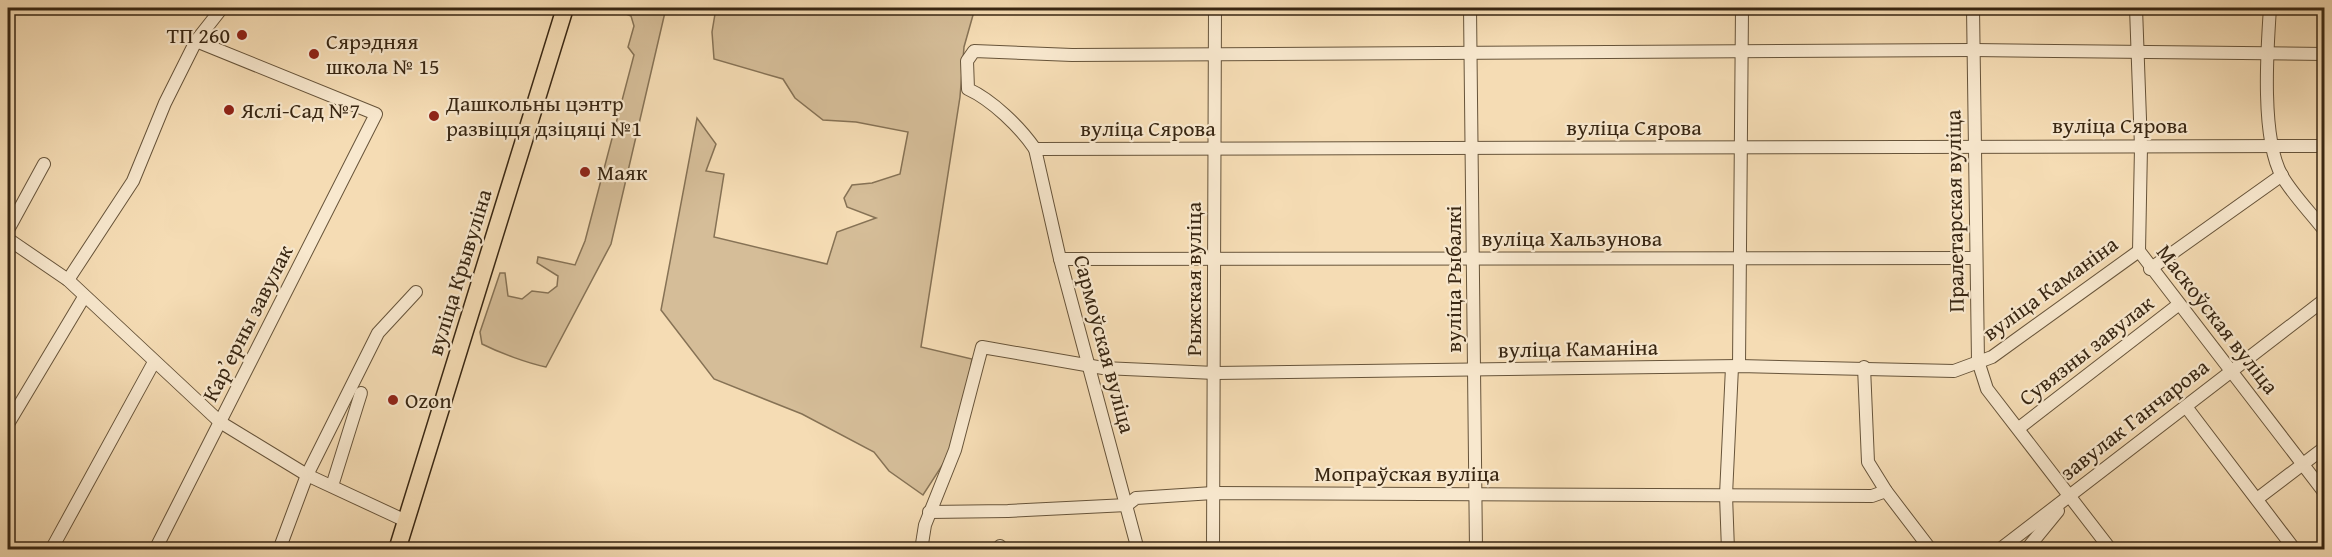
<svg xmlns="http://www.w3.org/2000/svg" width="2332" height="557" viewBox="0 0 2332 557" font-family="'Gentium Book Plus',serif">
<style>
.green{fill:#d5bd98;stroke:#867255;stroke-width:1.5}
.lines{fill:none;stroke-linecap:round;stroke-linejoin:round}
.minor-casing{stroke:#67543a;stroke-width:14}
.major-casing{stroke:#382612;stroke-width:19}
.minor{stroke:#f8e8ce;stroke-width:12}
.major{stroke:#f5dcb4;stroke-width:16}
.poi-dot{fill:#8f2418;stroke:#f8e8ce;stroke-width:2}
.labels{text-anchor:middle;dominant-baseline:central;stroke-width:4.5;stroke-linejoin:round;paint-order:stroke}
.poi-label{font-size:22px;fill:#382612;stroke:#f8e8ce;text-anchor:start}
.street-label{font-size:22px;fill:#382612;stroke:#f8e8ce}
</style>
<rect width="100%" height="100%" fill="#f5dcb4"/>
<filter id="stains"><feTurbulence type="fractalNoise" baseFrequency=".00333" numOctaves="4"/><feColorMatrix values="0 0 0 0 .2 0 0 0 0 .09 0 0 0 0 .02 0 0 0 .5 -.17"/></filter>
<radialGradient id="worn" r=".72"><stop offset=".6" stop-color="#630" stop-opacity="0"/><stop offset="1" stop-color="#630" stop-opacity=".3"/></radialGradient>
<!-- green -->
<g class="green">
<path d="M612 8H666L611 244 546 367C527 363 500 353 482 344L480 332 500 273H505L508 296 522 299 532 291 548 293 557 286 558 276 537 263 538 257 575 265 585 241 634 55 628 47 634 26 631 16Z"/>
<polygon points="716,8 975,8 964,47 960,97 921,347 972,359 958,441 923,495 889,471 874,452 802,414 714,379 661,310 697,118 716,144 706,171 724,174 714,237 827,264 837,232 876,218 847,207 844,198 852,185 872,183 900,174 908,132 856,122 823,120 795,98 783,79 714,59 712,32"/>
</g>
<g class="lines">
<!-- minor casing -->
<g class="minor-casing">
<g id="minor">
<polyline points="1470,8 1476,550"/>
<polyline points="1973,8 1978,361 1987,389 2111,550"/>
<polyline points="2136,8 2141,147 2139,251 2324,492"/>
<path d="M2270 8C2267 51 2261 139 2282 176 2293 195 2311 213 2324 230"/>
<path d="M2324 54 1973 50 1072 55 974 51 967 61 968 89C992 100 1020 127 1035 149L2324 146"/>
<polyline points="1035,149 1060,259 1138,550"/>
<polyline points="8,230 44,164"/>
<polyline points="8,239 68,280 220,422 307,475 406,521"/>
<polyline points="1060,259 1976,258"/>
<polyline points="2150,269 2282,175"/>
<polyline points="68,280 133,181 165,103 196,41 222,8"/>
<polyline points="1739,366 1742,8"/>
<polyline points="1864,367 1868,462 1886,491 1931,550"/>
<polyline points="2187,408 2295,550"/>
<polyline points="8,424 84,297"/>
<polyline points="2019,428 2178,305"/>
<polyline points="332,486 361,393"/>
<polyline points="2257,499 2324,448"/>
<polyline points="929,512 1008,511 1127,505 1136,498 1213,493 1872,496 1886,491"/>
<polyline points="1000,546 1000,550"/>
<polyline points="51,550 154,362"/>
<polyline points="155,550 376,114 196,41"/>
<polyline points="279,550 307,475 378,333 416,292"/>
<polyline points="921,550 925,525 955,450 982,347 1103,368 1215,373 1739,366 1954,371 1992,357 2139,251"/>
<polyline points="1213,550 1215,8"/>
<polyline points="1728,550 1726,495 1732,367"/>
<polyline points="1999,550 2324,300"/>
<polyline points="2026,550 2058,511"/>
</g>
</g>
<!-- major casing -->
<g class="major-casing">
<polyline id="major" points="397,550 565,8"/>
</g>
<!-- minor -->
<use href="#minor" class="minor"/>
<!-- major -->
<use href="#major" class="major"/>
</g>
<!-- markers -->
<g class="poi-dot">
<circle cx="242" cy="35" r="6"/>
<circle cx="314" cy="54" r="6"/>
<circle cx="229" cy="110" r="6"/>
<circle cx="434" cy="116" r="6"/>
<circle cx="585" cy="172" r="6"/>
<circle cx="393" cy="400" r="6"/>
</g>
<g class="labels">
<!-- poi labels -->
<g class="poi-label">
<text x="230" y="35" text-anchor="end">ТП 260</text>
<text x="326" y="41">Сярэдняя<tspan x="326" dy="25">школа № 15</tspan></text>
<text x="446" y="103">Дашкольны цэнтр<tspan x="446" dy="25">развіцця дзіцяці №1</tspan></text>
<text x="241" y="110">Яслі-Сад №7</text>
<text x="597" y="172">Маяк</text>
<text x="405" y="400">Ozon</text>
</g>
<!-- street labels -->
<g class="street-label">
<text x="2120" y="125">вуліца Сярова</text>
<text x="1634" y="127">вуліца Сярова</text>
<text x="1148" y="128">вуліца Сярова</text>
<text transform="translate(1954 211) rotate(-91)">Пралетарская вуліца</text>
<text x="1572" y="238">вуліца Хальзунова</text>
<text transform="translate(459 272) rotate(-73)">вуліца Крывуліна</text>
<text transform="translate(1193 279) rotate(-90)">Рыжская вуліца</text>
<text transform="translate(1453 279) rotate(-90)">вуліца Рыбалкі</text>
<text transform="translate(2050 288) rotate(-36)">вуліца Каманіна</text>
<text transform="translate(2218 319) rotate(52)">Маскоўская вуліца</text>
<text transform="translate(247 323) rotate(-63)">Карʼерны завулак</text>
<text transform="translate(1105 344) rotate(75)">Сармоўская вуліца</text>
<text transform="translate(1578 348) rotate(-1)">вуліца Каманіна</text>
<text transform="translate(2086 350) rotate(-38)">Сувязны завулак</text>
<text transform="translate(2134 419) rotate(-38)">завулак Ганчарова</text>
<text x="1407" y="473">Мопраўская вуліца</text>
</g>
</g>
<!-- margin -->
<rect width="2332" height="557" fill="none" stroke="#f5dcb4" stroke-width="30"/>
<rect x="9" y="9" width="2314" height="539" fill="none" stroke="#382612" stroke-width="3"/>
<rect x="15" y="15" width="2302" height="527" fill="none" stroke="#382612" stroke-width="1.5"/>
<rect width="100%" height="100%" filter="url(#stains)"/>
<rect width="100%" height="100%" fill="url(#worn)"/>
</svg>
